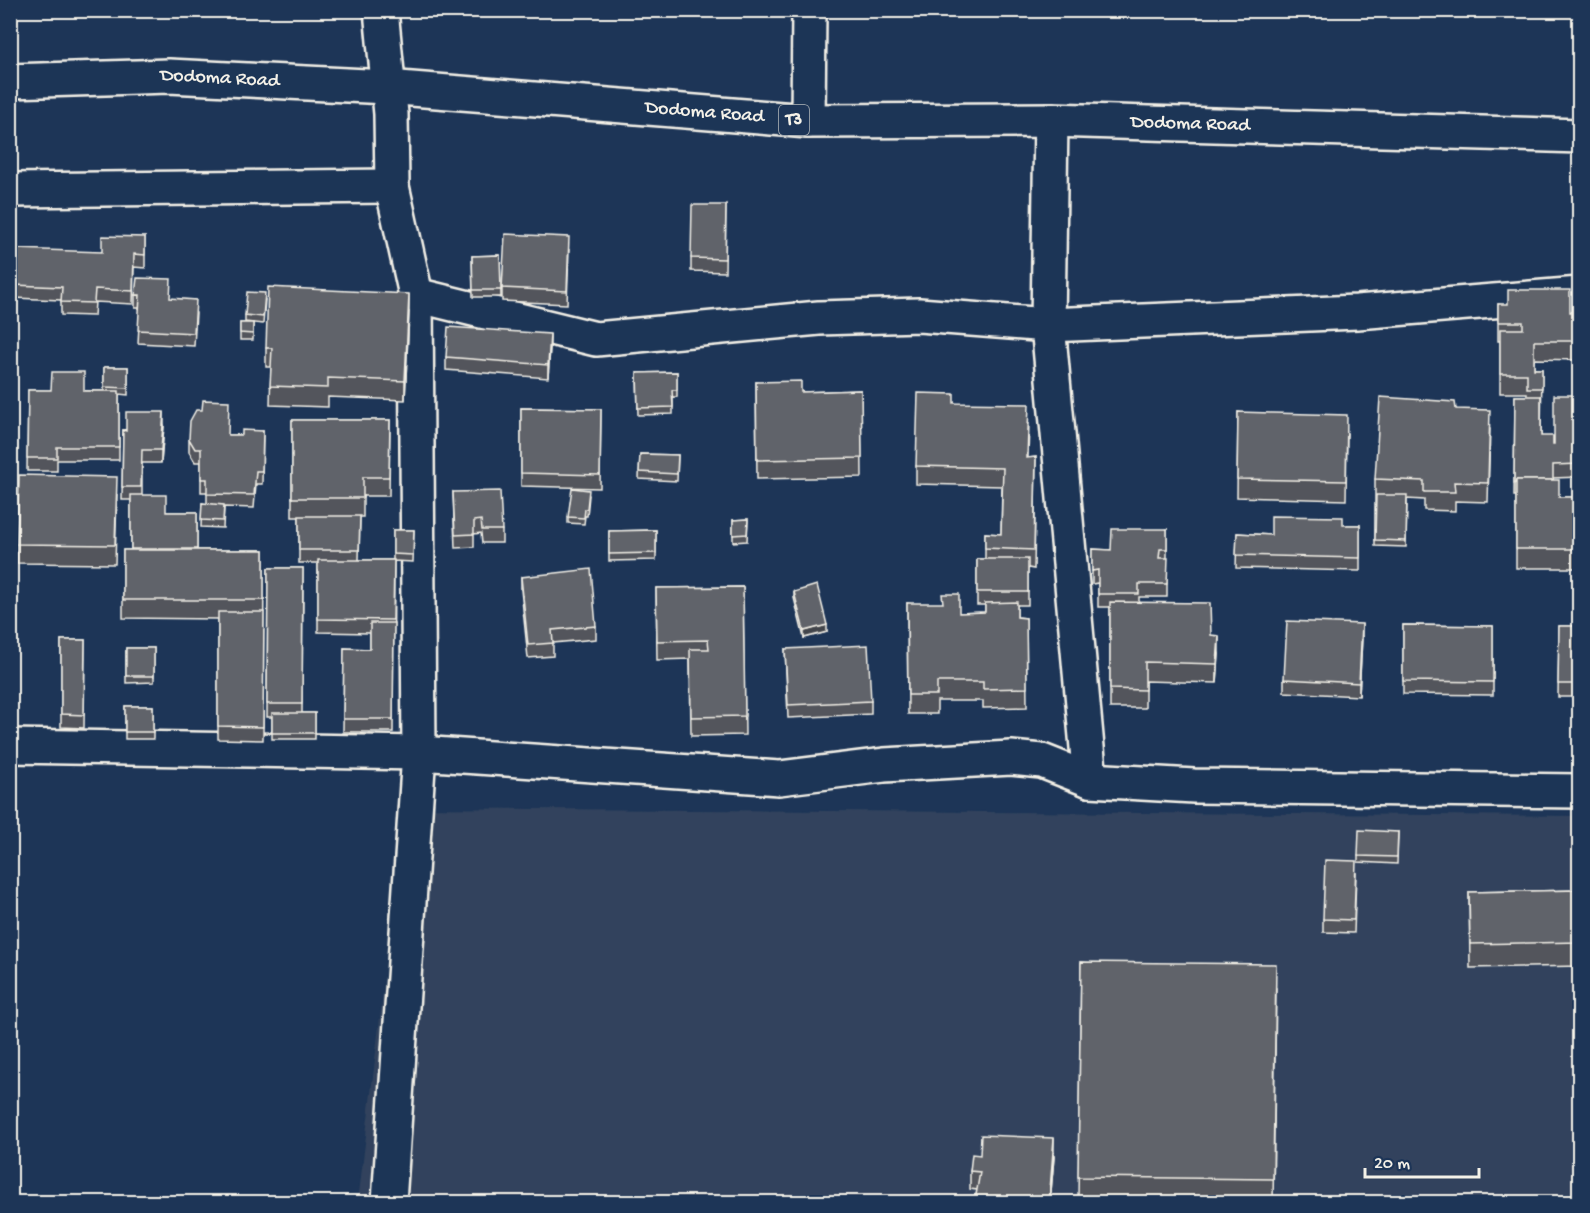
<svg xmlns="http://www.w3.org/2000/svg" width="1590" height="1213" viewBox="0 0 1590 1213" font-family="'Gochi Hand',sans-serif">
<style>
.built{fill:#31435d}
.lines{fill:none;stroke-linecap:round;stroke-linejoin:round}
.minor-casing{stroke:#f4f1e8;stroke-width:38}
.trunk-casing{stroke:#f4f1e8;stroke-width:38}
.minor{stroke:#1d3557;stroke-width:33}
.trunk{stroke:#1d3557;stroke-width:33}
.wall{fill:#53555c;stroke:#f4f1e8;stroke-width:1.5}
.shaded-wall{fill:#43454b;stroke:#f4f1e8;stroke-width:1.5}
.building{fill:#60636b;stroke:#f4f1e8;stroke-width:1.5}
.labels{text-anchor:middle;dominant-baseline:central;stroke-width:5;stroke-linejoin:round;paint-order:stroke}
.shield{fill:#1d3557;stroke:#b4b9bc;stroke-width:1.5}
.shield-label{font-size:18px;font-weight:bold;fill:#f4f1e8}
.street-label{font-size:20px;fill:#f4f1e8;stroke:#1d3557}
</style>
<rect width="100%" height="100%" fill="#1d3557"/>
<filter id="ink" filterUnits="userSpaceOnUse"><feTurbulence type="fractalNoise" baseFrequency=".0167" numOctaves="2"/><feDisplacementMap in="SourceGraphic" scale="12" xChannelSelector="R" yChannelSelector="G"/><feConvolveMatrix kernelMatrix="1 2 1 2 8 2 1 2 1" color-interpolation-filters="sRGB"/></filter>
<g filter="url(#ink)">
<!-- built -->
<polygon class="built" points="405,808 1579,816 1579,1202 358,1202"/>
<g class="lines">
<!-- minor casing -->
<g class="minor-casing">
<g id="minor">
<polyline points="381,10 391,114 392,186 416,295 419,753 389,1202"/>
<polyline points="1051,120 1048,325 1090,780"/>
<polyline points="808,121 809,10"/>
<polyline points="10,190 392,186"/>
<polyline points="416,295 596,339 819,318 919,315 1048,325 1357,312 1580,294"/>
<polyline points="10,746 419,753 779,778 884,765 1011,758 1042,761 1090,780 1194,786 1580,791"/>
</g>
</g>
<!-- trunk casing -->
<g class="trunk-casing">
<g id="trunk">
<path id="s1" d="M10 81 169 76 387 87 808 121 1051 120 1580 136"/>
</g>
</g>
<!-- minor -->
<use href="#minor" class="minor"/>
<!-- trunk -->
<use href="#trunk" class="trunk"/>
</g>
<!-- wall -->
<g class="wall">
<polygon points="951,10 1005,10 1005,13 951,12"/>
<polygon points="726,205 725,272 691,271 691,258"/>
<polygon points="145,237 145,268 134,267 133,304 95,302 94,316 61,315 61,300 14,298 14,285 102,252"/>
<polygon points="569,250 567,304 502,301 502,288"/>
<polygon points="500,255 501,297 473,297 472,256"/>
<polygon points="135,295 170,298 196,313 194,346 138,343 140,308 135,308"/>
<polygon points="265,300 263,324 245,322 245,315"/>
<polygon points="1498,304 1570,312 1580,312 1580,360 1534,359 1534,369 1542,369 1541,436 1554,444 1580,395 1580,477 1553,478 1553,480 1559,497 1580,497 1580,568 1516,568 1516,496 1514,496 1515,396 1527,396 1527,393 1500,393 1500,341 1498,341"/>
<polygon points="409,312 405,400 328,397 328,407 270,405 271,367 266,367 266,348"/>
<rect x="240" y="323" width="13" height="17"/>
<polygon points="550,347 548,378 446,370 446,357"/>
<polygon points="104,367 128,367 128,395 119,394 119,460 57,460 57,471 27,471 28,390 104,391"/>
<polygon points="677,372 677,397 673,397 673,414 638,415 637,373"/>
<polygon points="756,382 801,392 861,390 862,477 757,479"/>
<polygon points="954,403 1029,423 1028,458 1036,457 1034,569 1028,568 1028,605 1017,605 1017,617 1026,618 1027,707 983,708 983,701 937,701 937,714 908,714 907,603 959,613 985,612 985,605 977,605 977,559 985,559 985,533 1001,534 1002,486 916,484 916,466"/>
<polygon points="521,408 601,409 600,488 521,486"/>
<polygon points="1456,409 1490,429 1488,502 1455,501 1455,511 1424,510 1424,500 1407,499 1406,547 1375,546 1375,479"/>
<polygon points="1238,412 1347,433 1346,500 1237,497"/>
<polygon points="292,420 390,420 389,496 363,496 363,517 360,517 359,560 393,560 393,530 414,530 413,562 394,561 393,732 343,732 344,648 370,649 370,633 318,632 318,563 299,563 299,517 292,517"/>
<polygon points="164,425 161,463 142,463 142,495 166,512 197,512 197,550 264,550 263,740 218,739 218,619 123,618 123,550 131,550 131,500 122,500 123,430"/>
<polygon points="263,431 262,484 256,484 254,508 224,507 223,528 201,527 202,503 207,504 207,492 201,492 201,462 195,462 189,452 189,439 228,435 242,435"/>
<polygon points="640,454 678,455 677,481 639,479"/>
<polygon points="453,492 502,530 502,543 482,543 481,533 474,534 474,547 455,548"/>
<polygon points="117,495 115,564 17,563 17,544"/>
<polygon points="589,496 587,516 585,516 584,524 568,523 568,517"/>
<polygon points="748,519 747,541 733,542 733,520"/>
<polygon points="1343,525 1360,525 1360,571 1236,568 1237,533 1271,535"/>
<polygon points="1167,529 1167,597 1139,597 1139,602 1211,635 1219,654 1217,683 1145,681 1145,708 1110,708 1110,607 1098,607 1098,583 1092,584 1092,549 1111,550"/>
<polygon points="656,530 656,560 609,561 609,531"/>
<polygon points="268,568 303,568 302,713 315,713 315,739 272,739 272,717 267,717"/>
<polygon points="521,577 596,626 596,639 553,643 553,656 528,658 521,590"/>
<polygon points="743,587 745,735 691,736 690,659 657,660 656,588"/>
<polygon points="794,592 827,632 804,638 794,598"/>
<polygon points="1403,625 1493,626 1493,695 1403,694"/>
<polygon points="1559,626 1580,626 1580,697 1558,697"/>
<polygon points="1362,637 1359,696 1284,692 1284,679"/>
<polygon points="61,640 85,640 84,728 61,727"/>
<polygon points="126,648 154,648 154,682 126,683"/>
<polygon points="785,649 871,701 871,714 788,718"/>
<rect x="125" y="706" width="28" height="33"/>
<polygon points="1398,832 1397,864 1358,862 1358,856"/>
<polygon points="1356,874 1354,933 1323,932 1323,919"/>
<polygon points="1580,890 1580,966 1470,968 1469,892"/>
<polygon points="1081,962 1276,988 1273,1203 1078,1201"/>
<polygon points="980,1155 1054,1157 1050,1203 975,1203 977,1190 970,1189 970,1171"/>
</g>
<!-- shaded-wall -->
<g class="shaded-wall">
<polygon points="409,294 409,312 405,400 405,381"/>
<polygon points="550,334 550,347 548,378 548,365"/>
<polygon points="164,412 164,425 161,463 161,450"/>
<polygon points="1362,624 1362,637 1359,696 1359,683"/>
<polygon points="827,625 827,632 804,638 804,631"/>
<polygon points="1219,636 1219,654 1217,683 1217,664"/>
<polygon points="1054,1138 1054,1157 1050,1203 1049,1203"/>
</g>
<!-- building -->
<g class="building">
<polygon points="692,205 726,205 725,259 691,258"/>
<polygon points="505,234 569,237 567,291 502,288"/>
<polygon points="102,236 145,237 145,255 134,254 133,291 95,289 94,303 61,302 62,287 14,285 15,249 102,252"/>
<polygon points="500,255 501,290 473,290 472,256"/>
<polygon points="137,278 171,279 170,298 196,300 194,333 138,330 140,295 135,295"/>
<polygon points="268,287 409,294 405,381 328,378 328,388 270,386 272,348 266,348"/>
<polygon points="1508,290 1570,290 1570,312 1580,312 1580,341 1534,341 1534,369 1542,369 1542,388 1527,388 1527,374 1500,374 1500,329 1523,329 1523,322 1498,322 1498,304 1508,304"/>
<polygon points="247,292 265,293 263,317 245,315"/>
<polygon points="240,323 253,323 253,334 240,333"/>
<polygon points="448,327 550,334 548,365 446,357"/>
<polygon points="104,367 128,367 128,388 104,387"/>
<polygon points="52,372 84,372 84,391 119,391 119,447 57,447 57,458 27,458 28,390 51,390"/>
<polygon points="677,372 677,390 672,390 673,407 638,408 637,373"/>
<polygon points="801,381 801,392 861,390 862,458 757,460 756,382"/>
<polygon points="918,393 954,394 954,403 1029,404 1027,458 1036,457 1034,550 985,548 985,533 1001,534 1003,468 916,466"/>
<polygon points="1554,395 1580,395 1580,464 1553,465 1553,480 1516,480 1516,483 1514,483 1515,396 1541,396 1541,436 1553,436 1553,444 1554,444"/>
<polygon points="1380,397 1455,402 1456,409 1490,410 1488,483 1454,482 1455,492 1424,492 1424,481 1375,479"/>
<polygon points="203,400 229,401 228,435 242,435 242,430 263,431 262,471 256,471 254,495 207,494 207,479 201,479 201,449 195,449 189,439 190,421 196,410 202,410"/>
<polygon points="521,408 601,409 600,475 521,473"/>
<polygon points="126,412 164,412 161,450 142,450 141,487 122,487 123,430 126,431"/>
<polygon points="1238,412 1347,415 1346,481 1237,479"/>
<polygon points="292,420 390,420 389,477 363,477 363,498 292,498"/>
<polygon points="640,454 678,455 677,474 639,472"/>
<polygon points="19,475 117,477 115,545 17,544"/>
<polygon points="1516,480 1559,480 1559,497 1580,497 1580,549 1516,549"/>
<polygon points="572,488 589,490 587,509 585,509 584,518 568,517"/>
<polygon points="500,491 502,530 482,530 481,520 474,521 474,534 455,535 453,492"/>
<polygon points="131,495 166,495 166,512 197,512 197,549 131,549"/>
<polygon points="1376,495 1407,495 1406,541 1375,540"/>
<polygon points="202,503 224,505 223,521 201,520"/>
<polygon points="299,516 360,516 359,550 299,550"/>
<polygon points="1271,516 1343,517 1343,525 1360,525 1360,558 1236,555 1237,533 1271,535"/>
<polygon points="748,519 747,534 733,535 733,520"/>
<polygon points="1112,529 1167,529 1167,549 1160,549 1159,558 1168,558 1167,584 1139,584 1139,594 1098,594 1098,570 1092,571 1092,549 1111,550"/>
<polygon points="393,530 414,530 413,555 393,554"/>
<polygon points="656,530 656,553 609,554 609,531"/>
<rect x="123" y="550" width="141" height="50"/>
<rect x="977" y="559" width="51" height="33"/>
<polygon points="318,560 394,560 393,620 318,619"/>
<polygon points="268,568 303,568 302,704 267,704"/>
<polygon points="591,569 596,626 552,630 553,643 528,645 521,577"/>
<polygon points="817,585 827,625 804,631 794,592"/>
<polygon points="743,587 745,716 691,717 690,649 709,649 708,640 657,641 656,588"/>
<polygon points="942,594 959,594 959,613 985,612 985,603 1017,602 1017,617 1026,618 1027,688 983,689 983,682 937,682 937,695 908,695 907,603 943,603"/>
<polygon points="1110,602 1210,603 1211,635 1219,636 1217,664 1145,662 1145,690 1110,689"/>
<polygon points="218,612 264,612 263,727 218,726"/>
<polygon points="1287,621 1362,624 1359,683 1284,679"/>
<polygon points="370,623 394,623 393,719 343,719 344,648 370,649"/>
<polygon points="1403,625 1493,626 1493,682 1403,681"/>
<polygon points="1559,626 1580,626 1580,684 1558,684"/>
<polygon points="61,640 85,640 84,715 61,714"/>
<polygon points="868,645 871,701 788,705 785,649"/>
<rect x="126" y="648" width="28" height="28"/>
<rect x="125" y="706" width="28" height="26"/>
<rect x="272" y="713" width="43" height="20"/>
<polygon points="1359,830 1398,832 1397,857 1358,856"/>
<polygon points="1325,860 1356,861 1354,920 1323,919"/>
<polygon points="1580,890 1580,942 1470,944 1469,892"/>
<polygon points="1081,962 1276,964 1273,1179 1078,1177"/>
<polygon points="981,1135 1054,1138 1049,1203 989,1203 975,1201 980,1172 970,1171 972,1154 980,1155"/>
</g>
</g>
<g class="labels">
<!-- shield labels -->
<rect class="shield" x="779" y="105" width="30" height="30" rx="4.5"/>
<g class="shield-label">
<text x="794" y="120">T3</text>
</g>
<!-- street labels -->
<g class="street-label">
<text stroke="none"><textPath href="#s1" startOffset="210">Dodoma Road</textPath></text>
<text stroke="none"><textPath href="#s1" startOffset="696">Dodoma Road</textPath></text>
<text stroke="none"><textPath href="#s1" startOffset="1182">Dodoma Road</textPath></text>
</g>
</g>
<!-- margin -->
<rect width="1590" height="1213" fill="none" stroke="#1d3557" stroke-width="36"/>
<rect x="18" y="18" width="1554" height="1177" fill="none" stroke="#f4f1e8" stroke-width="2" filter="url(#ink)"/>
<!-- scale -->
<path d="M1365 1168v9h114v-9" fill="none" stroke="#f4f1e8" stroke-width="3"/>
<text x="1374" y="1168" font-size="18" fill="#f4f1e8" stroke="#1d3557" stroke-width="4.5" paint-order="stroke">20 m</text>
</svg>
